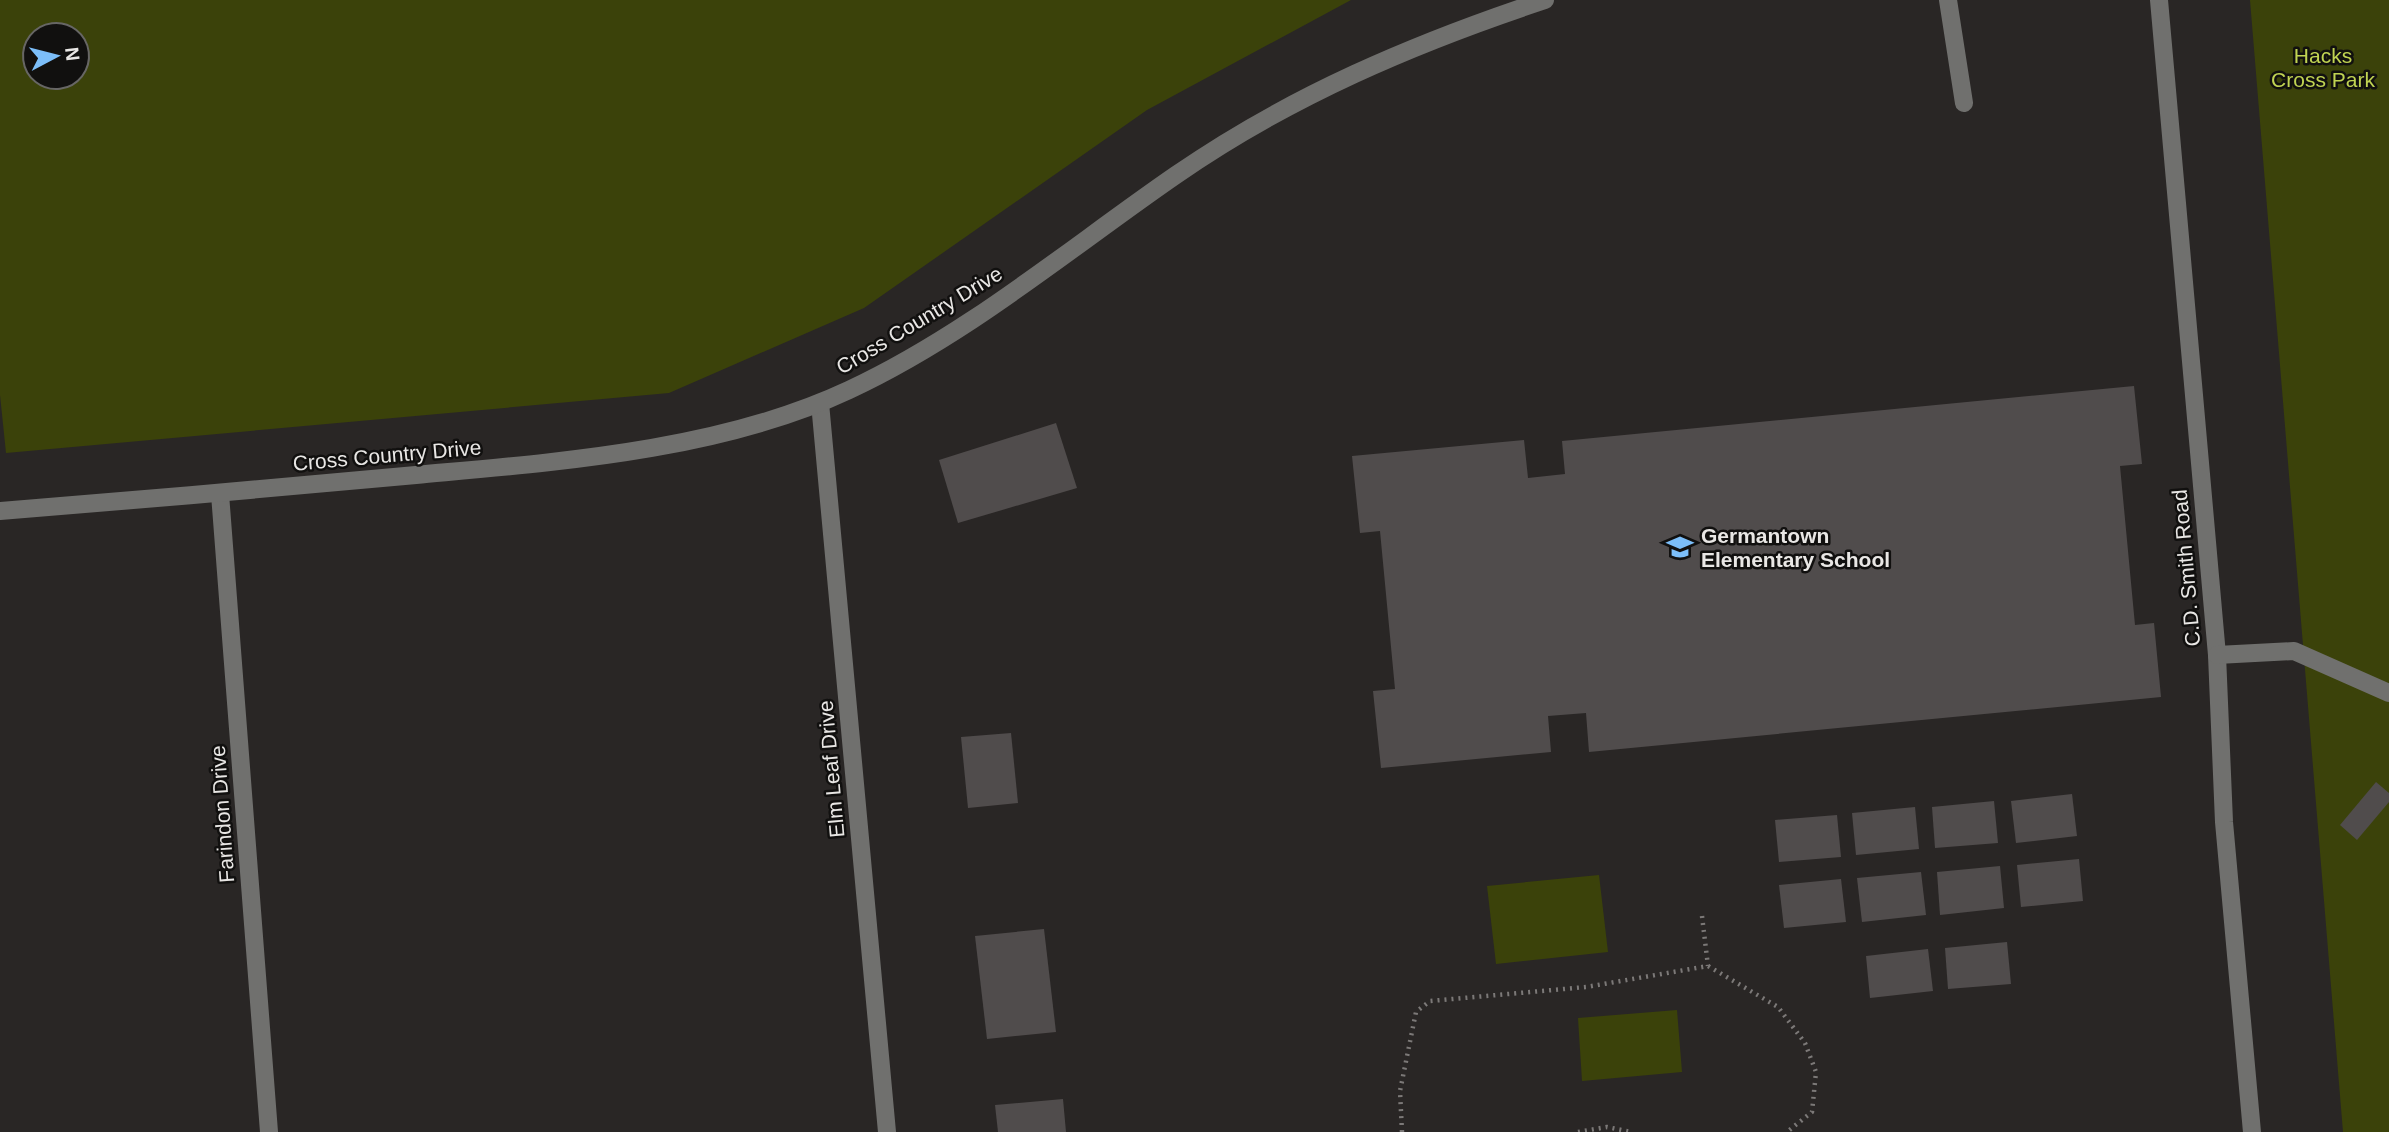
<svg xmlns="http://www.w3.org/2000/svg" width="2389" height="1132" viewBox="0 0 2389 1132" font-family="Arial,sans-serif">
<style>
.green{fill:#3b420a;fill-rule:evenodd}
.building{fill:#504c4c}
.lines{fill:none;stroke-linecap:round;stroke-linejoin:round}
.path{stroke:#7c7978;stroke-width:4.5;stroke-dasharray:2 5;stroke-linecap:butt}
.minor{stroke:#70706e;stroke-width:18}
.labels{text-anchor:middle;dominant-baseline:central;stroke-width:5;stroke-linejoin:round;paint-order:stroke}
.park-label{font-size:21px;fill:#c0d352;stroke:#11100f}
.street-label{font-size:21px;fill:#e9e7e5;stroke:#11100f}
.poi-label{font-size:21px;font-weight:bold;fill:#e9e7e5;stroke:#11100f;text-anchor:start}
</style>
<rect width="100%" height="100%" fill="#292625"/>
<!-- green -->
<g class="green">
<path d="M0 0H1351L1147 110 864 308 669 393 6 453 0 395ZM35 35H77V77H35Z"/>
<polygon points="2250,0 2389,0 2389,1132 2343,1132"/>
<polygon points="1599,875 1608,952 1496,964 1487,886"/>
<polygon points="1677,1010 1682,1072 1582,1081 1578,1018"/>
</g>
<!-- building -->
<g class="building">
<polygon points="2134,386 2142,464 2120,466 2135,625 2154,623 2161,697 1589,752 1586,713 1548,716 1551,752 1381,768 1373,691 1395,689 1380,531 1360,533 1352,456 1524,440 1528,478 1565,474 1562,441"/>
<polygon points="1056,423 1077,488 958,523 939,460"/>
<polygon points="1011,733 1018,803 968,808 961,737"/>
<polygon points="2376,782 2389,793 2389,802 2357,840 2340,825"/>
<polygon points="2072,794 2077,836 2016,843 2011,801"/>
<polygon points="1994,801 1998,843 1935,848 1932,807"/>
<polygon points="1915,807 1919,849 1856,855 1852,813"/>
<polygon points="1837,815 1841,857 1779,862 1775,820"/>
<polygon points="2079,859 2083,901 2021,907 2017,865"/>
<polygon points="2000,866 2004,908 1940,915 1937,872"/>
<polygon points="1921,872 1926,915 1862,922 1857,878"/>
<polygon points="1841,879 1846,922 1784,928 1779,885"/>
<polygon points="1044,929 1056,1032 987,1039 975,936"/>
<polygon points="2007,942 2011,984 1948,989 1945,948"/>
<polygon points="1928,949 1933,991 1870,998 1866,956"/>
<polygon points="1063,1099 1066,1132 998,1132 995,1105"/>
</g>
<g class="lines">
<!-- path -->
<g class="path">
<polyline points="1702,916 1708,966"/>
<polyline points="1402,1132 1400,1091 1416,1012 1430,1001 1586,987 1708,966 1778,1007 1805,1043 1816,1072 1812,1112 1787,1132"/>
<polyline points="1578,1132 1607,1127 1631,1132"/>
</g>
<!-- minor -->
<g class="minor">
<polyline points="1948,0 1964,103"/>
<polyline points="2159,0 2217,655 2224,822 2252,1132"/>
<polyline points="820,403 887,1132"/>
<polyline points="220,494 269,1132"/>
<path d="M0 511C139 500 277 488 416 475 557 462 719 451 849 390 967 335 1070 248 1176 175 1290 96 1415 43 1545 0"/>
<polyline points="2217,655 2294,651 2389,693"/>
</g>
</g>
<!-- icons -->
<defs>
<g id="school-bare" transform="scale(2.1)"><path d="M0-5L7-2L0 1L-7-2ZM-4 1L0 2.5L4 1V4Q0 6-4 4Z" fill="#7cbef9" stroke="#11100f" stroke-width="2.5" paint-order="stroke"/></g>
</defs>
<g fill-rule="evenodd">
<use href="#school-bare" x="1680" y="547"/>
</g>
<g class="labels">
<!-- park labels -->
<g class="park-label">
<text x="2323" y="55">Hacks<tspan x="2323" dy="24">Cross Park</tspan></text>
</g>
<!-- street labels -->
<g class="street-label">
<text transform="translate(919 320) rotate(-31)">Cross Country Drive</text>
<text transform="translate(387 455) rotate(-5)">Cross Country Drive</text>
<text transform="translate(2186 568) rotate(-95)">C.D. Smith Road</text>
<text transform="translate(831 769) rotate(-95)">Elm Leaf Drive</text>
<text transform="translate(222 814) rotate(-94)">Farindon Drive</text>
</g>
<!-- poi labels -->
<g class="poi-label">
<text x="1701" y="535">Germantown<tspan x="1701" dy="24">Elementary School</tspan></text>
</g>
</g>
<!-- north arrow -->
<g transform="translate(56 56) rotate(83)"><circle r="33" fill="#11100f" stroke="#676665" stroke-width="2"/>
<path d="M0-5L12 26L0 18L-12 26Z" fill="#7cbef9"/>
<text y="-10" font-size="19" font-weight="bold" text-anchor="middle" fill="#e9e7e5">N</text>
</g>
</svg>
